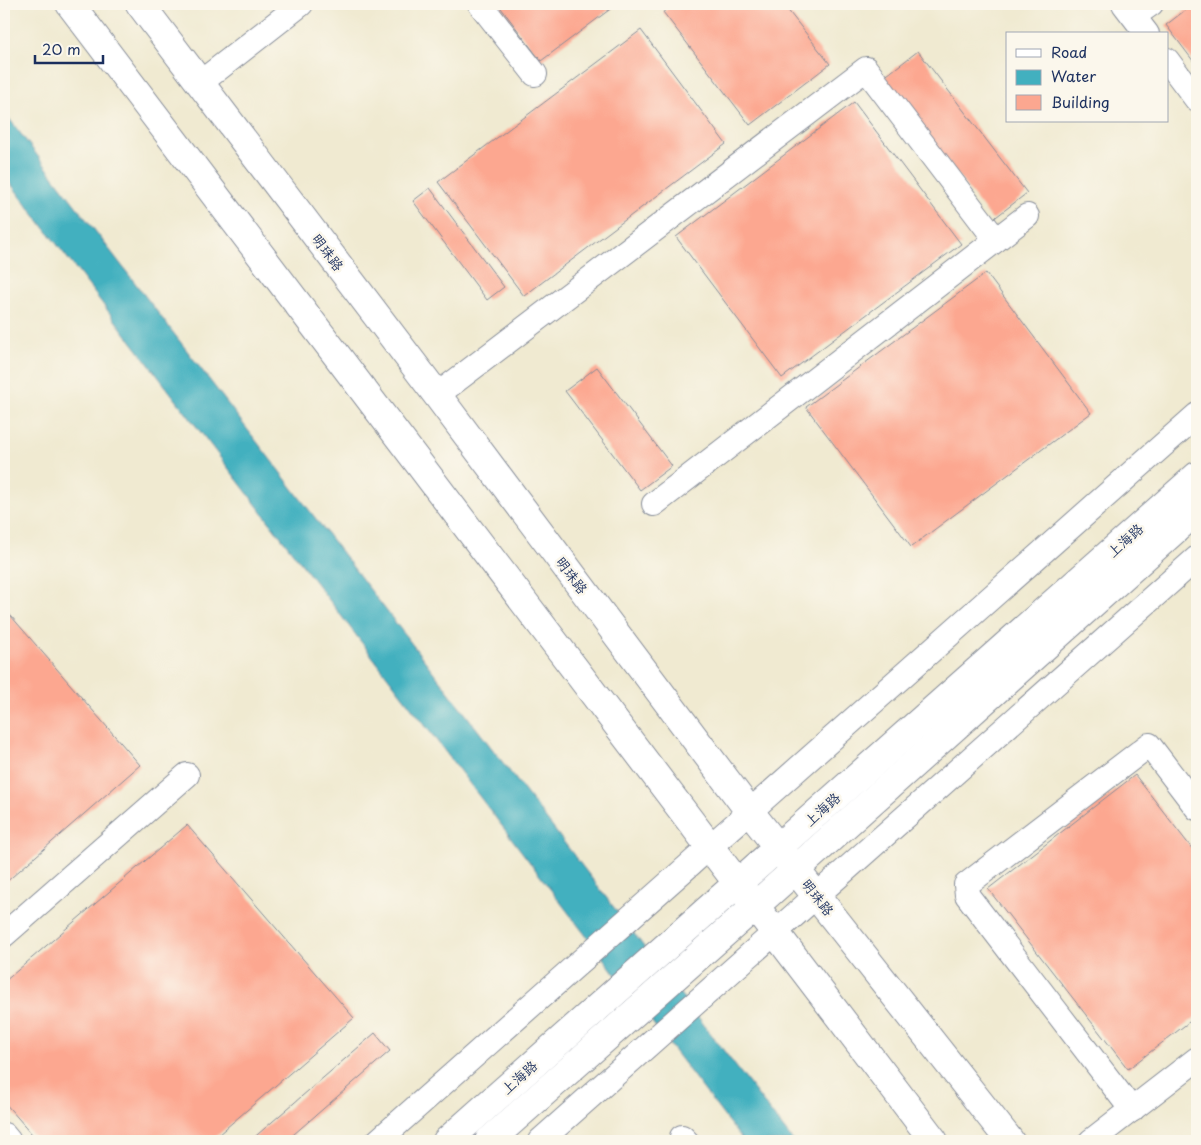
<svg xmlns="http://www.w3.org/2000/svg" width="1201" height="1145" viewBox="0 0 1201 1145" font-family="'Playpen Sans','LXGW WenKai TC',sans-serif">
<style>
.water{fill:#42b0bf;stroke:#2e708e}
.building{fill:#fca790}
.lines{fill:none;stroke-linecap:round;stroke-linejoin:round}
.minor-casing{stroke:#868c98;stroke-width:26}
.major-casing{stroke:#868c98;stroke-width:30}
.minor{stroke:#fff;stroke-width:24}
.major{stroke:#fff;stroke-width:28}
.labels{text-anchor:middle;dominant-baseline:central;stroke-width:5;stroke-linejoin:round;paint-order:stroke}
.street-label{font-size:14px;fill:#1b2f5e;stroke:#fbf7ec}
</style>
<rect width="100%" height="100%" fill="#fbf7ec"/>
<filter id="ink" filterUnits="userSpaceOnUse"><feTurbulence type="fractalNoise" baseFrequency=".02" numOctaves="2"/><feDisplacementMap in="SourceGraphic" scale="10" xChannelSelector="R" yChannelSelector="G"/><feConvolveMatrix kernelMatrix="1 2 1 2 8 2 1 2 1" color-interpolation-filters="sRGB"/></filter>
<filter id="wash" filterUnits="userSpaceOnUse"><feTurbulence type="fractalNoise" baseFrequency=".0096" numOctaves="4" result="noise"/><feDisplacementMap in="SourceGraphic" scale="20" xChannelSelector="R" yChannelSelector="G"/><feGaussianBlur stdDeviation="1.12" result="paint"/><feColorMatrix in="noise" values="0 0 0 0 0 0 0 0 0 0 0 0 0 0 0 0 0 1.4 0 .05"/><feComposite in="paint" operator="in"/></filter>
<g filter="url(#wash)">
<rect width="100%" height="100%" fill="#f0ead1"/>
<!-- water -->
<polygon class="water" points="4,112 793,1141 743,1141 4,175"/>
<g id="blocks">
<!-- building -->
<g class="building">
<polygon points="498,4 617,4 541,61"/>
<polygon points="674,4 783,4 830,64 750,125 663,12"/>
<polygon points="1193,4 1197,4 1197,66 1166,25"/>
<polygon points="641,30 726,144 524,296 438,182"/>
<polygon points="918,51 1027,193 992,220 883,78"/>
<polygon points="854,102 961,244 782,378 676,237"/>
<polygon points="430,188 504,287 487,300 413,201"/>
<polygon points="986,273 1091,413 911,547 806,407"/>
<polygon points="597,367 672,466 640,490 565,391"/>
<polygon points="4,608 140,765 4,884"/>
<polygon points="1135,775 1197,855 1197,1016 1128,1069 988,889"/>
<polygon points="187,825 354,1018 211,1141 38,1141 4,1102 4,982"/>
<polygon points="375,1033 390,1051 286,1141 250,1141"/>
</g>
</g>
</g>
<g filter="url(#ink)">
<use href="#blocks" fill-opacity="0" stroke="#868c98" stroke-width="1"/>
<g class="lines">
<!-- minor casing -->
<g class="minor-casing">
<g id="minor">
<polyline points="480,4 535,74"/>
<polyline points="1124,4 1147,34"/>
<polyline points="1134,16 1151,4"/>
<polyline points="1167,60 1197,100"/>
<polyline points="200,83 301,4"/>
<polyline points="437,395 866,69 996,240"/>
<polyline points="654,504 1027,216"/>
<polyline points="4,935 187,775"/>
<polyline points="1132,1110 967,895 966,885 1149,745 1197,808"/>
<polyline points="4,1135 9,1141"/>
<polyline points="682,1137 686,1141"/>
<polyline points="378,1141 1197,415"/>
<polyline points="540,1141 1197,558"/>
<polyline points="1091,1141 1197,1059"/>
</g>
</g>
<!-- major casing -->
<g class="major-casing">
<g id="major">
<polyline points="70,4 710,847 934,1141"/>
<polyline points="140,4 437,395 750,812 1010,1141"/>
<polyline points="447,1141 1197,476"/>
<polyline points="489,1141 755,906 1197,510"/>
</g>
</g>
<!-- minor -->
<use href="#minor" class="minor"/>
<!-- major -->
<use href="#major" class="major"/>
</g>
</g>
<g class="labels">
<!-- street labels -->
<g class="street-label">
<text transform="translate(328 252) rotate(53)">明珠路</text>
<text transform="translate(1125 540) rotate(-42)">上海路</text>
<text transform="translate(572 575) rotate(53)">明珠路</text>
<text transform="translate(822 809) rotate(-42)">上海路</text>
<text transform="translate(818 897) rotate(52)">明珠路</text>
<text transform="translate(519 1077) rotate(-42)">上海路</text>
</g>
</g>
<!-- margin -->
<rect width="1201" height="1145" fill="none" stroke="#fbf7ec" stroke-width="20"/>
<!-- legend -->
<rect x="1006" y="32" width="162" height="90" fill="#fbf7ec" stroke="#a1a7b3"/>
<rect x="1016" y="49" width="25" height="8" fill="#ffffff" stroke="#a1a7b3"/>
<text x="1051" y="58" font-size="15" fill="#1b2f5e">Road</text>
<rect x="1016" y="70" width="25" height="15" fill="#42b0bf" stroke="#a1a7b3"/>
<text x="1051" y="82" font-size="15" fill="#1b2f5e">Water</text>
<rect x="1016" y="95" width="25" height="15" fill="#fca790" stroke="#a1a7b3"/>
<text x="1051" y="108" font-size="15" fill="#1b2f5e">Building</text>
<!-- scale -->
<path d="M35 55v8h68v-8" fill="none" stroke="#1b2f5e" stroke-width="2.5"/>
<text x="42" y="55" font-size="15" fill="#1b2f5e" stroke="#fbf7ec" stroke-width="4" paint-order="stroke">20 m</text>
</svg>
